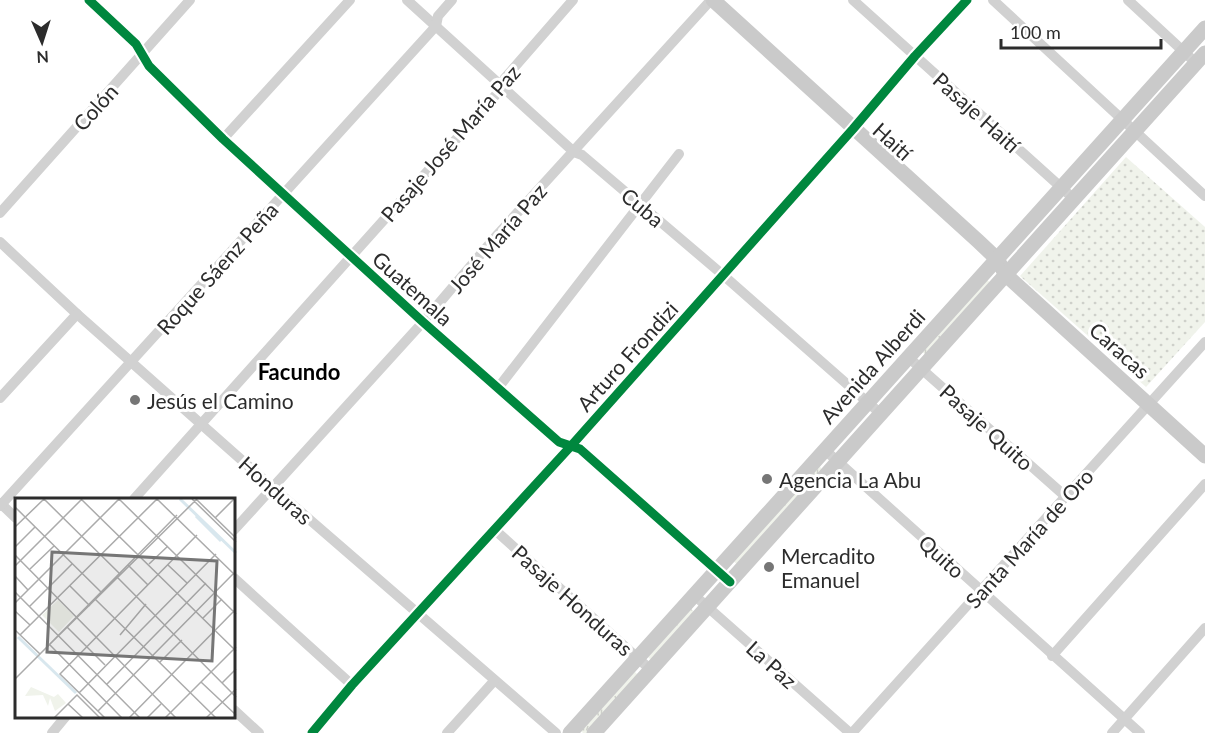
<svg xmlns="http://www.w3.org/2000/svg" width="1205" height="733" viewBox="0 0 1205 733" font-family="Lato,sans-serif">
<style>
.grass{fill:url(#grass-tufts)}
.park{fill:url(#park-dots)}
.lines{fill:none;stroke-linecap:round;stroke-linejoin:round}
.street{stroke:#d1d1d1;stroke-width:10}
.secondary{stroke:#cacaca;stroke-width:15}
.cycleway-casing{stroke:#fff;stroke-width:13}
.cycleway{stroke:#00873e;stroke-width:9}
.poi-dot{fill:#767676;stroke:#fff;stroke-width:2}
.labels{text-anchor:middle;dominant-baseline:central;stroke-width:6;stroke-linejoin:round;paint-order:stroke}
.street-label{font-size:21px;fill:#2c2c2c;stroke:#fff}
.poi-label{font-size:21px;fill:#2c2c2c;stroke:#fff;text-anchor:start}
.neighbourhood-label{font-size:22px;font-weight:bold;fill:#000;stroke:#fff}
.inset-river{fill:none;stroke:#d8e7ee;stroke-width:3}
.inset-road{fill:none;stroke:#ababab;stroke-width:1.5}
.view{fill:#767676;fill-opacity:0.15;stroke:#767676;stroke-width:3}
.inset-edge{fill:none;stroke:#2c2c2c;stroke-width:3}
</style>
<defs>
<pattern id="grass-tufts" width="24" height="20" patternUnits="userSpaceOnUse" patternTransform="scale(1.5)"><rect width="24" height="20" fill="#f0f3eb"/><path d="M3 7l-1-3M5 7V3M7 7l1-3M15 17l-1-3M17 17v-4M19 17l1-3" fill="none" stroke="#ced0ca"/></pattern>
<pattern id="park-dots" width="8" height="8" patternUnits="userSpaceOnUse" patternTransform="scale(1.5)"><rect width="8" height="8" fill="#f0f3eb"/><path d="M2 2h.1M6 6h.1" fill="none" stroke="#ced0ca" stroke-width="1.8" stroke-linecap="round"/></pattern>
</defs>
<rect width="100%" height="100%" fill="#fff"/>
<!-- grass -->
<g class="grass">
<polygon points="986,279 992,284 926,355 921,351"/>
<polygon points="819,465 823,471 738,565 733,561"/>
<polygon points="691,609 696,613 652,661 648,657"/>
<polygon points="635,672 639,676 588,733 583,733 581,731"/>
</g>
<!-- park -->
<polygon class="park" points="1126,157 1205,227 1205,322 1146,387 1020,276"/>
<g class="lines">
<!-- street -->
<g class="street">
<polyline points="89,0 136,44 149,66 223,139 423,322 559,442 580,449 730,582"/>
<polyline points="407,0 574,152 582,155 723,275 881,414"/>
<polyline points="853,0 1074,199"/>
<polyline points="993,0 1205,196"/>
<polyline points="1128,0 1196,63"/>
<polyline points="223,139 350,0"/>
<polyline points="0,213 190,0"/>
<polyline points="0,242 77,314 272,487 556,733"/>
<polyline points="908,357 1065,496"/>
<polyline points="498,388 679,154"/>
<polyline points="0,398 77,314"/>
<polyline points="825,450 1140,733"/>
<polyline points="134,499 502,88 505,78 573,0"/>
<polyline points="0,503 16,518"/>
<polyline points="0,506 436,26 438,16 452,0"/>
<polyline points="234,530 423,322 498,234 711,0"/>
<polyline points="495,530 651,670"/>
<polyline points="234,578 352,685"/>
<polyline points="694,595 850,733"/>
<polyline points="1052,656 1205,484"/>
<polyline points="234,710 259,733"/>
<polyline points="52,733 66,716"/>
<polyline points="312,733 352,685 571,446 853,129 915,56 967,0"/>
<polyline points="447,733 494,681"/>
<polyline points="852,733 1205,342"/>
<polyline points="1112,733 1205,628"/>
</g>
<!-- secondary -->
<g class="secondary">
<polyline points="713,0 978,241 997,259 1006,275 1205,456"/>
<polyline points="570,733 1205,28"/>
<polyline points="594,733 1205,53"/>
</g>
<!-- cycleway casing -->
<g class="cycleway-casing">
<g id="cycleway">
<polyline points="89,0 136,44 149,66 223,139 423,322 559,442 580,449 730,582"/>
<polyline points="312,733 352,685 571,446 853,129 915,56 967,0"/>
</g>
</g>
<!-- cycleway -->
<use href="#cycleway" class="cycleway"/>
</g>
<!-- markers -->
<g class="poi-dot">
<circle cx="135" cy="400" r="6"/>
<circle cx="767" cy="479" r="6"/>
<circle cx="769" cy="567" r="6"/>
</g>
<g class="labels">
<!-- street labels -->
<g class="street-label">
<text transform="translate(95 107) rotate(-48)">Colón</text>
<text transform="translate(977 112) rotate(42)">Pasaje Haití</text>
<text transform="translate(893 141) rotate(42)">Haití</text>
<text transform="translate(450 143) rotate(-49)">Pasaje José María Paz</text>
<text transform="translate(643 207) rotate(40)">Cuba</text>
<text transform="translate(497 238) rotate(-49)">José María Paz</text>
<text transform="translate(217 268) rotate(-48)">Roque Sáenz Peña</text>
<text transform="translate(413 288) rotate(42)">Guatemala</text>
<text transform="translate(1120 350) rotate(42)">Caracas</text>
<text transform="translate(627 356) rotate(-48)">Arturo Frondizi</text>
<text transform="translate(872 366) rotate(-48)">Avenida Alberdi</text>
<text transform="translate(987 427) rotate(42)">Pasaje Quito</text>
<text transform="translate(276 490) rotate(42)">Honduras</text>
<text transform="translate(1029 538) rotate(-48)">Santa María de Oro</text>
<text transform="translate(942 556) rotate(42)">Quito</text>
<text transform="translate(573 600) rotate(42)">Pasaje Honduras</text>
<text transform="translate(772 664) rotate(42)">La Paz</text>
</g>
<!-- poi labels -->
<g class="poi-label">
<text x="147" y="400">Jesús el Camino</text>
<text x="779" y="479">Agencia La Abu</text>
<text x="781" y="555">Mercadito<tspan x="781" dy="24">Emanuel</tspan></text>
</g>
<!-- neighbourhood labels -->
<g class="neighbourhood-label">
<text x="299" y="371">Facundo</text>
</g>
</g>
<!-- overview -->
<g transform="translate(15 498)">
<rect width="220" height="220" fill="#fff"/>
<path d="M16 189 39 199 43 196 51 205 40 213 35 200 33 208 28 197 10 198Z" fill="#f0f3eb"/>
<path d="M43 102 59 118 44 134 27 117Z" fill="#f0f3eb"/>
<path class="inset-river" d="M165 1 221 55M181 18 206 43M3 139 61 195"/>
<path class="inset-road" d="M29 1 105 76M66 1 221 153M104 1 221 116M142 1 221 78M177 1 221 44M181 1 221 40M0 9 87 95M162 17 25 156 182 1M200 20 219 1M0 29 29 1M0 49 20 29M0 57 161 220M134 66 153 48M113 67 133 87M153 67 172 85M0 68 67 1M15 71 39 48M0 78 13 92M101 78 221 199M55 88 75 108M0 94 125 220M80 101 201 220M0 105 104 1M14 109 57 66M0 113 15 127M188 120 207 101M52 129 90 167M0 132 25 156 0 181M5 137 142 1M105 137 131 106M34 146 107 220M145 164 167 142M186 184 221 217M207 185 221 171M92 186 191 85M64 195 201 56M53 206 68 220M83 213 219 75M39 220 62 197 85 220M90 220 45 176 182 37M114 220 220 112M132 220 146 206M150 220 221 149M191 220 221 191"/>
<path class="view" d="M37 54 202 63 197 163 32 154Z"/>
<rect width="220" height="220" class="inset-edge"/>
</g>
<!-- north arrow -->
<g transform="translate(42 42) rotate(177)" stroke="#ffffff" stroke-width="4.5" paint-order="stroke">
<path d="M0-4.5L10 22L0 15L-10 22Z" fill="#2c2c2c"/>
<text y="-9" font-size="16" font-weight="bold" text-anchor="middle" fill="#2c2c2c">N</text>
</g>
<!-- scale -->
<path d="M1001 39v9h160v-9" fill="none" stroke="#2c2c2c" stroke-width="3"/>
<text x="1010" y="39" font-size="18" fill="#2c2c2c" stroke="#ffffff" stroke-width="4.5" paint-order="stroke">100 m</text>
</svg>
